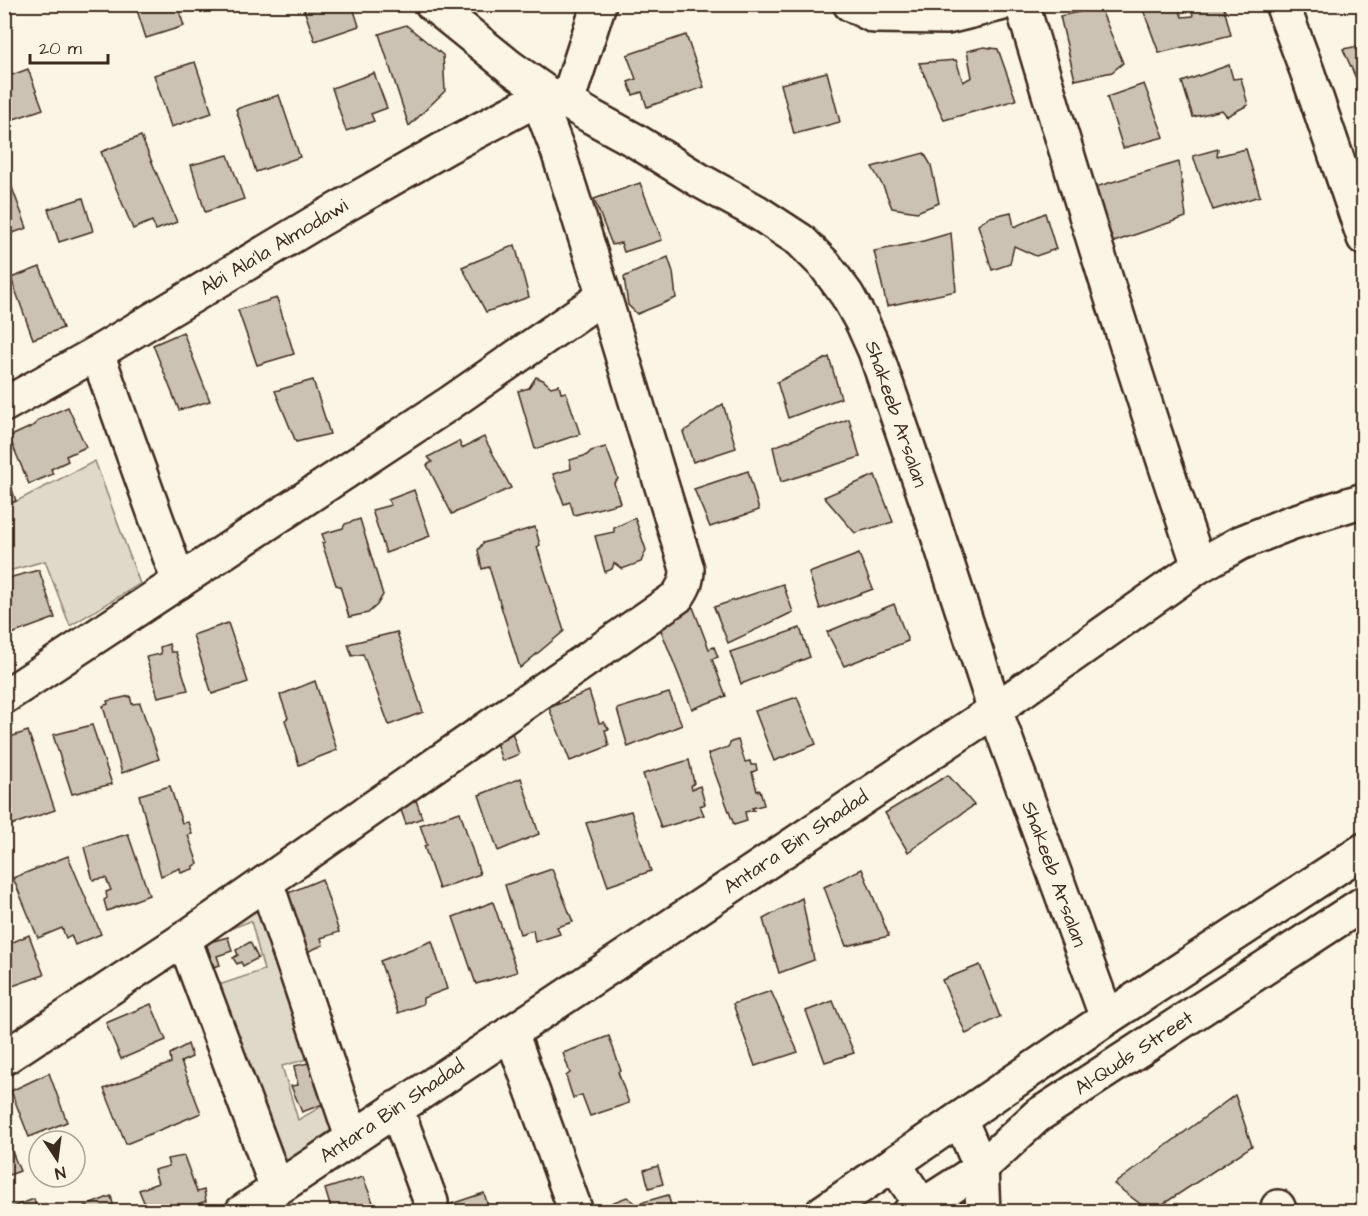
<svg xmlns="http://www.w3.org/2000/svg" width="1368" height="1216" viewBox="0 0 1368 1216" font-family="'Architects Daughter',sans-serif">
<style>
.green{fill:#e0d8c8;stroke:#8e8173;stroke-width:1.5}
.building{fill:#ccc2b3;stroke:#3b2a1e;stroke-width:1.5}
.lines{fill:none;stroke-linecap:round;stroke-linejoin:round}
.minor-casing{stroke:#3b2a1e;stroke-width:38}
.major-casing{stroke:#3b2a1e;stroke-width:38}
.minor{stroke:#fcf5e5;stroke-width:33}
.major{stroke:#fcf5e5;stroke-width:33}
.labels{text-anchor:middle;dominant-baseline:central;stroke-width:6;stroke-linejoin:round;paint-order:stroke}
.street-label{font-size:20px;fill:#3b2a1e;stroke:#fcf5e5}
</style>
<rect width="100%" height="100%" fill="#fcf5e5"/>
<filter id="ink" filterUnits="userSpaceOnUse"><feTurbulence type="fractalNoise" baseFrequency=".0167" numOctaves="2"/><feDisplacementMap in="SourceGraphic" scale="12" xChannelSelector="R" yChannelSelector="G"/><feConvolveMatrix kernelMatrix="1 2 1 2 8 2 1 2 1" color-interpolation-filters="sRGB"/></filter>
<g filter="url(#ink)">
<!-- green -->
<g class="green">
<polygon points="95,461 140,584 70,626 45,561 5,572 5,507"/>
<polygon points="262,896 319,1056 282,1066 298,1120 331,1101 339,1124 276,1169 213,987 264,970 251,921 203,939"/>
</g>
<!-- building -->
<g class="building">
<polygon points="135,4 177,4 184,26 146,38"/>
<polygon points="302,4 352,4 359,26 315,41"/>
<polygon points="1141,4 1177,4 1182,17 1193,16 1191,4 1223,4 1231,35 1159,53"/>
<polygon points="1092,9 1101,10 1123,63 1112,72 1075,80 1060,16"/>
<polygon points="406,25 443,55 445,91 409,126 379,34"/>
<polygon points="686,35 704,87 647,107 642,92 633,95 628,82 636,79 627,55"/>
<polygon points="1364,45 1364,91 1362,92 1343,49"/>
<polygon points="984,47 998,49 1016,100 944,120 919,63 956,60 963,82 972,77 967,51"/>
<polygon points="195,62 212,113 171,127 154,75"/>
<polygon points="1229,65 1233,79 1241,78 1248,105 1227,116 1222,110 1193,117 1182,82"/>
<polygon points="28,69 43,109 8,121 4,110 4,78"/>
<polygon points="827,72 840,122 794,134 781,84"/>
<polygon points="374,73 387,108 371,114 374,121 346,131 332,88"/>
<polygon points="1144,84 1164,137 1123,148 1107,97"/>
<polygon points="279,95 300,157 256,172 236,109"/>
<polygon points="141,136 177,222 156,230 152,221 133,229 101,152"/>
<polygon points="1218,149 1217,156 1246,149 1260,196 1213,210 1193,156"/>
<polygon points="924,153 931,165 939,203 917,212 892,208 884,188 872,167"/>
<polygon points="228,155 244,199 205,212 191,165"/>
<polygon points="1179,162 1186,217 1111,243 1092,188"/>
<polygon points="4,166 27,228 4,236"/>
<polygon points="640,183 662,240 624,252 621,243 612,245 594,199"/>
<polygon points="83,198 93,231 59,242 48,209"/>
<polygon points="1011,212 1014,227 1045,213 1056,249 1036,256 1014,246 1010,264 992,270 978,225 990,217"/>
<polygon points="951,233 956,291 887,306 874,251 920,242"/>
<polygon points="515,245 529,297 486,312 462,267"/>
<polygon points="668,257 673,272 676,298 637,314 628,305 624,277"/>
<polygon points="40,267 63,328 33,339 11,278"/>
<polygon points="277,298 294,354 257,365 238,310"/>
<polygon points="183,332 210,401 179,410 153,345"/>
<polygon points="829,357 841,398 788,418 777,382"/>
<polygon points="536,377 543,380 551,387 559,385 561,393 566,392 580,434 535,449 518,391 529,388"/>
<polygon points="313,380 330,434 296,442 275,391"/>
<polygon points="723,404 736,448 693,462 683,432"/>
<polygon points="68,407 86,447 66,456 68,461 51,469 53,474 29,484 9,437 35,425 38,420"/>
<polygon points="849,419 860,457 781,482 773,447"/>
<polygon points="484,437 511,488 452,514 427,465 432,462 428,457 459,441 462,448"/>
<polygon points="606,447 618,479 614,483 620,503 574,515 570,502 564,504 553,474 571,469 570,460 587,455 591,451"/>
<polygon points="4,465 16,501 4,505"/>
<polygon points="748,471 759,510 710,527 694,489"/>
<polygon points="875,475 893,522 855,533 824,497"/>
<polygon points="414,490 430,536 386,553 372,510 391,505 388,500"/>
<polygon points="635,518 646,550 641,562 622,569 614,563 612,569 605,572 595,536 614,532 614,528"/>
<polygon points="360,519 383,595 377,605 368,613 349,617 340,586 336,585 322,543 325,542 322,534 343,528 345,524"/>
<polygon points="535,527 540,545 537,547 564,631 520,668 489,567 482,569 478,550 483,543"/>
<polygon points="859,554 873,589 820,609 809,573"/>
<polygon points="39,570 55,618 9,635 4,622 4,579"/>
<polygon points="783,584 793,612 728,643 714,607"/>
<polygon points="691,602 709,649 714,647 718,657 712,659 726,696 692,709 657,620"/>
<polygon points="894,604 908,641 844,666 827,632"/>
<polygon points="228,623 248,682 212,694 193,635"/>
<polygon points="800,628 810,657 741,684 730,652"/>
<polygon points="397,632 423,712 389,725 363,654 352,656 348,644"/>
<polygon points="169,644 171,652 176,652 188,690 158,697 146,657 161,654 160,647"/>
<polygon points="315,681 337,750 299,765 285,720 288,718 280,695"/>
<polygon points="589,691 599,723 604,722 609,729 605,730 609,746 570,761 549,708"/>
<polygon points="669,693 682,725 628,747 617,709"/>
<polygon points="130,696 132,704 140,703 159,759 122,773 103,706 108,704 107,701"/>
<polygon points="797,697 816,744 774,761 755,711"/>
<polygon points="92,725 112,784 72,794 53,735"/>
<polygon points="510,726 519,754 502,761 494,736"/>
<polygon points="28,731 55,810 11,825 4,807 4,739"/>
<polygon points="738,740 745,762 750,761 751,765 756,765 757,770 752,772 757,791 760,790 764,805 752,808 754,810 745,812 747,821 734,825 708,754 728,747 731,742"/>
<polygon points="689,760 694,783 691,786 692,789 700,786 705,804 700,806 704,815 661,828 643,774"/>
<polygon points="948,775 974,805 908,852 885,813"/>
<polygon points="521,778 539,834 498,851 479,795"/>
<polygon points="170,786 182,823 188,822 192,834 188,835 198,864 193,866 193,869 181,873 180,868 161,876 139,795"/>
<polygon points="414,794 422,818 406,824 397,799"/>
<polygon points="631,811 651,871 608,886 586,823"/>
<polygon points="460,812 480,874 439,889 424,846 427,845 420,825"/>
<polygon points="128,834 149,895 107,911 104,900 107,898 106,892 111,890 106,878 93,880 84,847"/>
<polygon points="68,856 101,934 75,945 71,935 66,938 62,928 38,938 13,878"/>
<polygon points="552,869 573,922 557,927 560,934 535,942 533,930 520,934 505,885"/>
<polygon points="862,869 889,936 846,946 824,887"/>
<polygon points="322,879 339,932 321,938 323,945 307,952 286,894"/>
<polygon points="802,898 814,960 779,973 763,919"/>
<polygon points="493,902 517,972 476,984 453,917"/>
<polygon points="29,935 44,975 4,989 4,946"/>
<polygon points="228,937 232,951 217,956 220,965 214,967 206,943"/>
<polygon points="432,941 447,989 423,998 423,1004 398,1013 380,961"/>
<polygon points="250,942 258,958 243,966 241,962 237,964 233,958 238,955 236,950"/>
<polygon points="980,965 1000,1017 966,1034 942,980"/>
<polygon points="771,991 798,1052 755,1066 733,1004"/>
<polygon points="833,1001 854,1053 825,1062 806,1011"/>
<polygon points="151,1004 166,1040 121,1059 106,1023"/>
<polygon points="609,1036 621,1071 618,1072 629,1103 590,1116 582,1095 573,1098 566,1076 570,1073 563,1053"/>
<polygon points="188,1044 192,1057 181,1062 201,1113 126,1144 104,1089 171,1063 170,1054"/>
<polygon points="318,1061 331,1101 302,1112 291,1086 298,1085 294,1066"/>
<polygon points="49,1073 67,1122 29,1137 11,1091"/>
<polygon points="1235,1095 1252,1146 1151,1212 1114,1184"/>
<polygon points="4,1132 20,1171 4,1177"/>
<polygon points="184,1156 197,1192 204,1190 206,1201 176,1212 169,1212 168,1209 163,1212 148,1212 139,1190 158,1183 154,1170 169,1166 167,1159"/>
<polygon points="658,1166 663,1184 649,1188 644,1170"/>
<polygon points="363,1177 376,1210 380,1212 332,1212 325,1189"/>
<polygon points="484,1193 490,1212 427,1212"/>
<polygon points="668,1195 673,1212 608,1212 606,1205 627,1197 637,1204"/>
<polygon points="111,1196 115,1212 71,1212"/>
<polygon points="34,1199 38,1212 4,1212 4,1210"/>
</g>
<g class="lines">
<!-- minor casing -->
<g class="minor-casing">
<g id="minor">
<polyline points="432,4 510,67 547,93 567,102 592,117 636,141 699,180 757,212 800,240 825,265 847,295 862,322 875,351 930,511 995,710 1107,1018"/>
<polyline points="850,4 874,16 947,17 1000,4"/>
<path d="M1022 4C1078 192 1136 380 1199 566"/>
<polyline points="1282,4 1307,71 1364,238"/>
<polyline points="567,102 599,4"/>
<polyline points="97,353 179,582"/>
<polyline points="4,405 97,353 321,219 447,147 538,99 547,93"/>
<polyline points="4,697 450,403 604,296"/>
<polyline points="266,882 352,1137"/>
<polyline points="184,939 277,1188"/>
<polyline points="511,1032 576,1212"/>
<path d="M4 1058 184 939 677 597C684 587 687 581 687 569L604 296 558 151 538 99"/>
<polyline points="396,1108 431,1202"/>
<polyline points="960,1119 981,1168 983,1212"/>
<polyline points="894,1164 926,1212"/>
<polyline points="1278,1207 1280,1212"/>
<polyline points="242,1212 995,710 1199,566 1240,543 1290,523 1364,500"/>
</g>
</g>
<!-- major casing -->
<g class="major-casing">
<g id="major">
<polyline points="823,1212 1107,1018 1364,850"/>
<polyline points="910,1212 922,1206 981,1168 1037,1116 1364,903"/>
</g>
</g>
<!-- minor -->
<use href="#minor" class="minor"/>
<!-- major -->
<use href="#major" class="major"/>
</g>
</g>
<g class="labels">
<!-- street labels -->
<g class="street-label">
<text transform="translate(274 247) rotate(-31)">Abi Ala'la Almodawi</text>
<text transform="translate(896 414) rotate(71)">Shakeeb Arsalan</text>
<text transform="translate(796 842) rotate(-34)">Antara Bin Shadad</text>
<text transform="translate(1054 874) rotate(70)">Shakeeb Arsalan</text>
<text transform="translate(1134 1053) rotate(-33)">Al-Quds Street</text>
<text transform="translate(392 1111) rotate(-34)">Antara Bin Shadad</text>
</g>
</g>
<!-- margin -->
<rect width="1368" height="1216" fill="none" stroke="#fcf5e5" stroke-width="24"/>
<rect x="12" y="12" width="1344" height="1192" fill="none" stroke="#3b2a1e" stroke-width="2" filter="url(#ink)"/>
<!-- north arrow -->
<g transform="translate(57 1159) rotate(167)"><circle r="28" fill="#fcf5e5" stroke="#afa495" stroke-width="1.5"/>
<path d="M0-4.5L10 22L0 15L-10 22Z" fill="#3b2a1e"/>
<text y="-9" font-size="16" font-weight="bold" text-anchor="middle" fill="#3b2a1e">N</text>
</g>
<!-- scale -->
<path d="M30 54v9h78v-9" fill="none" stroke="#3b2a1e" stroke-width="3"/>
<text x="39" y="54" font-size="18" fill="#3b2a1e" stroke="#fcf5e5" stroke-width="4.5" paint-order="stroke">20 m</text>
</svg>
